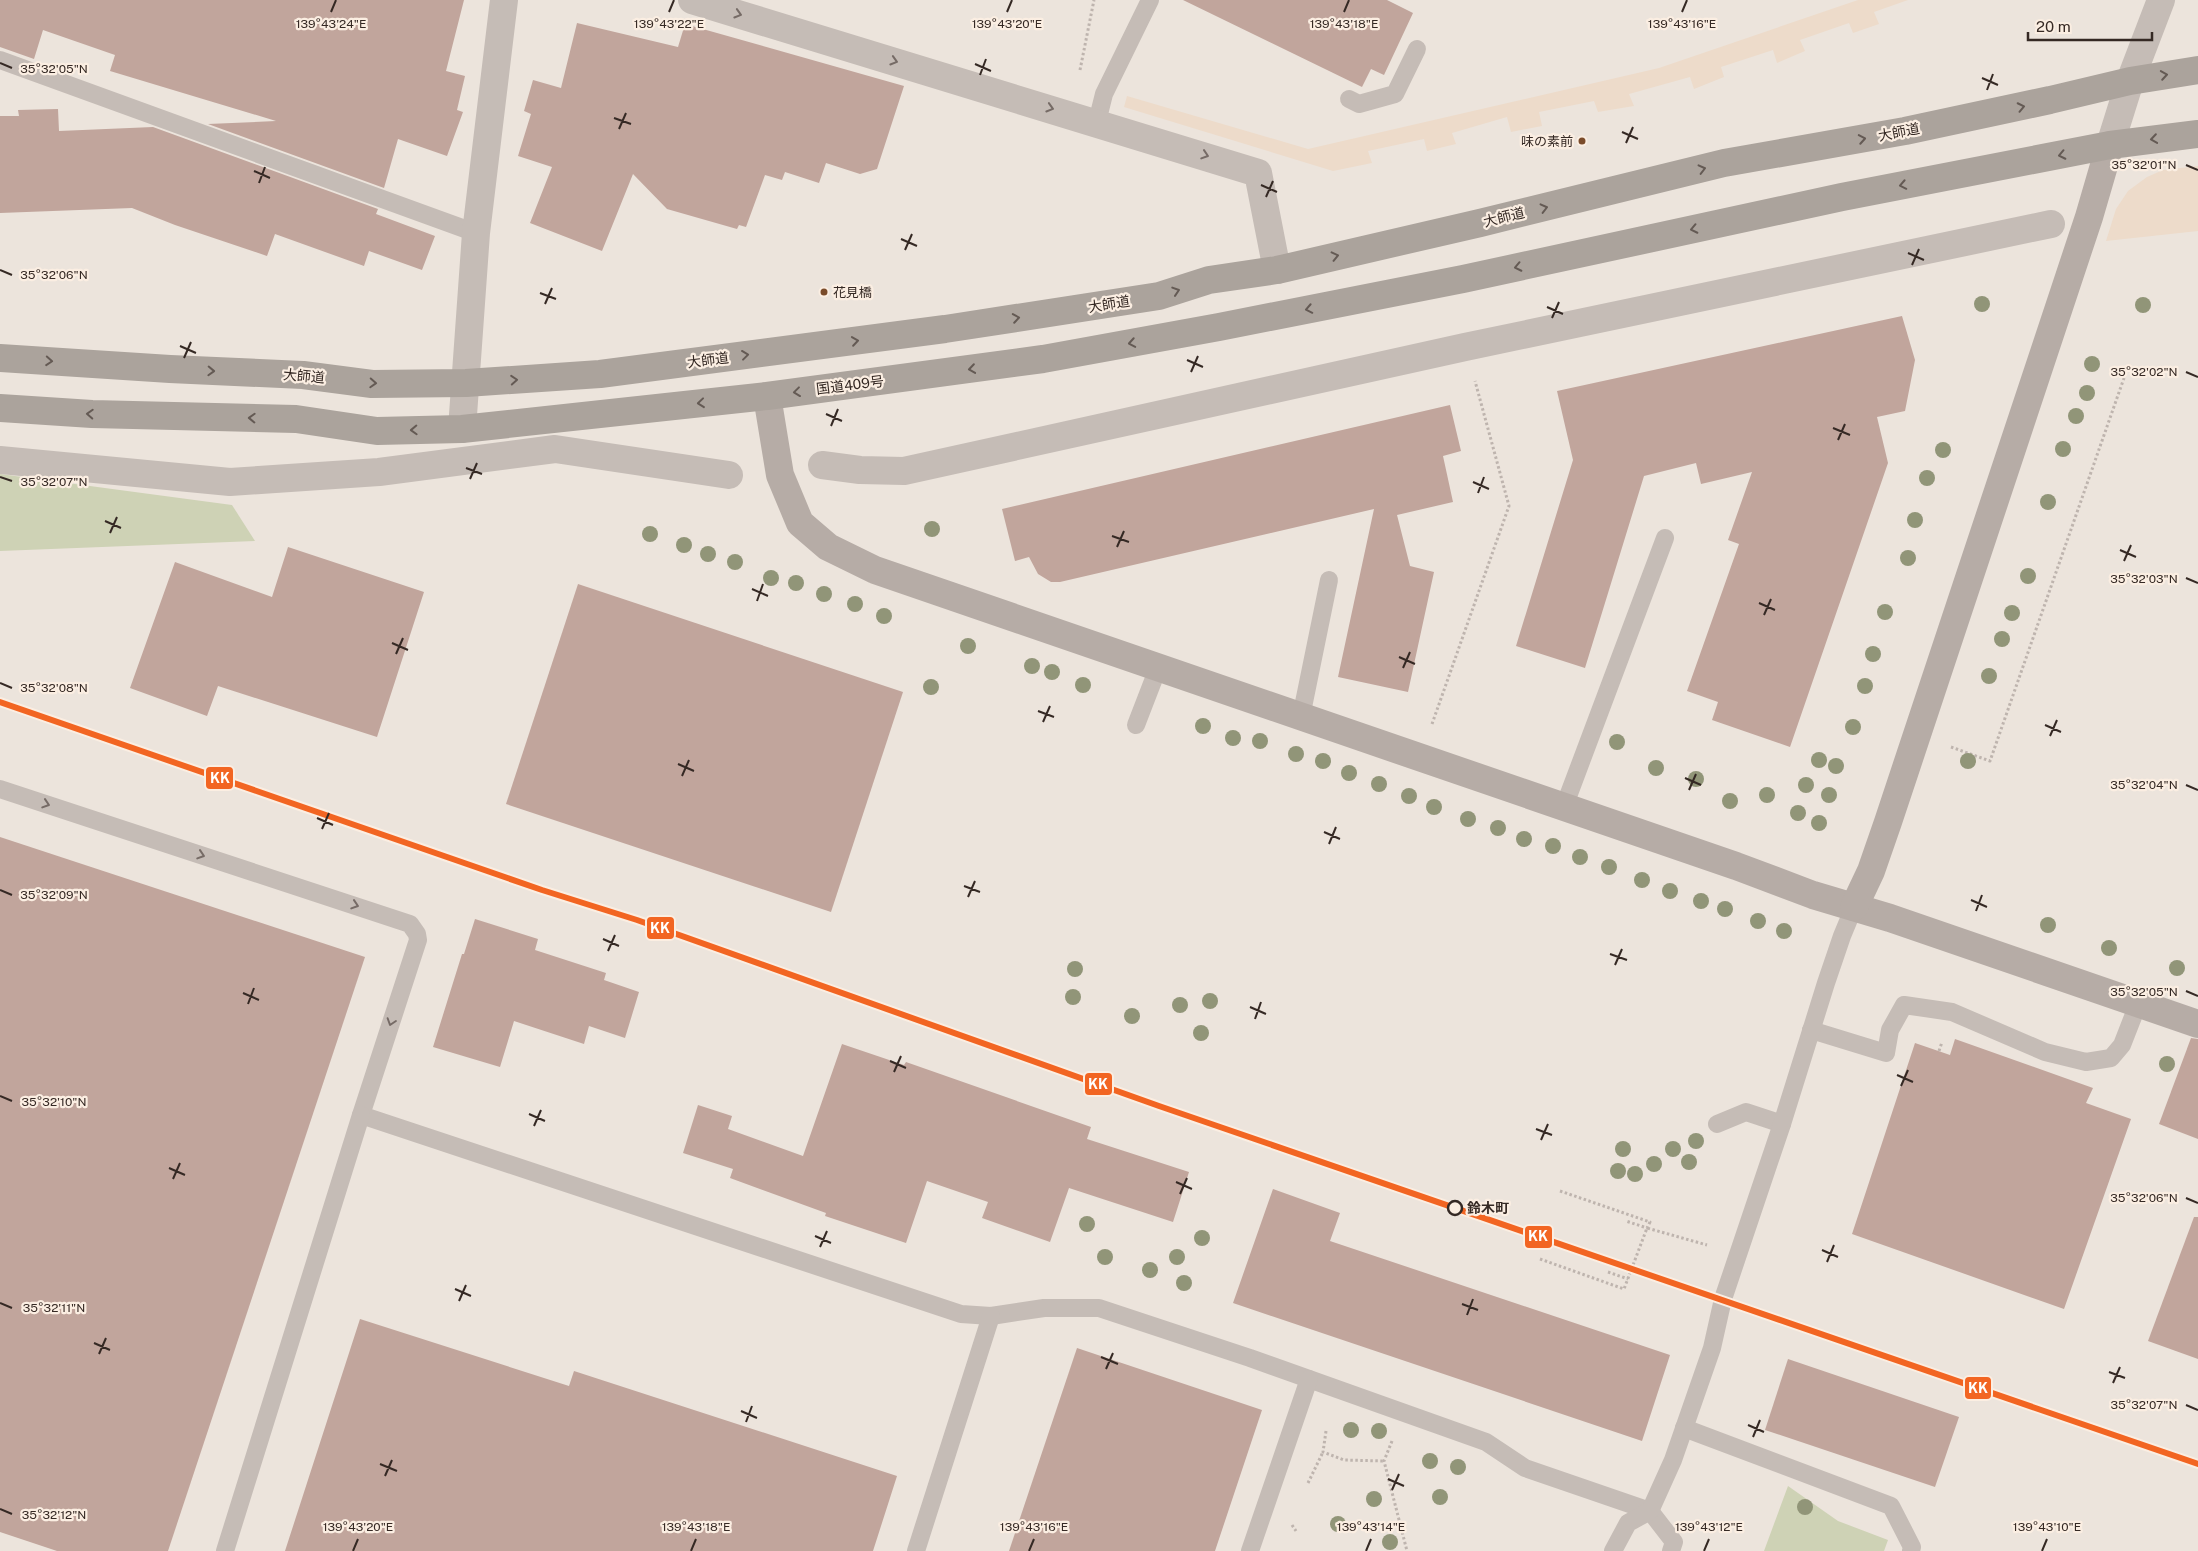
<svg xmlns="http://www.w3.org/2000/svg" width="2198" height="1551" viewBox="0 0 2198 1551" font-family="'Public Sans','Noto Sans JP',sans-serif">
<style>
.green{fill:#ced2b5}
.plaza{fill:#eddbca}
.building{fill:#c1a59c}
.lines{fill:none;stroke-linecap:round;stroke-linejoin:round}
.path{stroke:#beb4ae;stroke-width:3;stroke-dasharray:2.5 2.5;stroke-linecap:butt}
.lane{stroke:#c5bcb6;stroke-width:18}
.street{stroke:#c5bcb6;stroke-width:28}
.secondary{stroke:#b6aca6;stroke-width:28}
.highway{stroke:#aba39c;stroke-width:28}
.rail-1-casing{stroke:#fbeee2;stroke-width:10}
.rail-1{stroke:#f26522;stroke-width:6}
.tree{fill:#919578}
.oneway{stroke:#766b66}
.oneway2{stroke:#645a54}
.ticks{fill:none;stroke:#352924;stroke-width:2}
.bus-dot{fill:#7a4b2a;stroke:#fbeee2;stroke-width:2}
.stop-dot{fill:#fbeee2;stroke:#352924;stroke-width:2.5}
.labels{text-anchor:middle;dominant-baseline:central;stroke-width:4.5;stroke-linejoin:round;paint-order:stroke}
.bus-label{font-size:13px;fill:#352924;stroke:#fbeee2;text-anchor:end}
.street-label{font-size:14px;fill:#352924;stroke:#fbeee2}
.stop-label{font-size:14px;font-weight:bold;fill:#352924;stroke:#fbeee2;text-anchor:start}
.ticks-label{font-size:12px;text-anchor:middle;fill:#352924;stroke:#fbeee2;stroke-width:4.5;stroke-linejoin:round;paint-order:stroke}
.line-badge{stroke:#fbeee2;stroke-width:2}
.badge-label{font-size:14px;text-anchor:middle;font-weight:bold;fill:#fff}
</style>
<rect width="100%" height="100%" fill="#ece4dc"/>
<!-- green -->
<g class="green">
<polygon points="0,474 232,505 255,541 0,551"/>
<polygon points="1788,1486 1838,1521 1888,1540 1884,1551 1764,1551"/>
</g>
<!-- plaza -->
<g class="plaza">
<polygon points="1858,0 1908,0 1874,12 1879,24 1853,33 1849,23 1800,40 1805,51 1777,63 1773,50 1721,67 1724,77 1694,89 1690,77 1629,94 1634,106 1598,112 1594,101 1539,112 1542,126 1511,132 1507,117 1452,133 1456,144 1427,151 1424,139 1368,151 1372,163 1333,171 1124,107 1127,96 1308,149 1659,68"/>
<polygon points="2198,166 2198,231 2106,241 2116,209 2128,191 2147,177 2163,170"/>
</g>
<!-- building -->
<g class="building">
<polygon points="0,0 464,0 446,71 465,76 457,110 463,112 447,156 398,139 384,188 208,124 276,121 110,71 115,55 43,30 34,59 0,47"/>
<polygon points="1183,0 1387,0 1413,13 1384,75 1371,69 1362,87"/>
<polygon points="577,23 678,47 685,24 904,86 877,169 860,174 826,163 819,183 785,172 782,180 765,175 746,227 739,225 737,229 667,209 633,174 602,251 530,223 552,167 518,156 531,114 524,111 533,80 561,88"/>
<polygon points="58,109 59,131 153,127 378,209 376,214 435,236 422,270 369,251 364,266 275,234 267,256 175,225 132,208 0,213 0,116 19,116 18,110"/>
<polygon points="1902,316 1915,360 1905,411 1877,417 1888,463 1790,747 1712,720 1718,702 1687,691 1739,544 1728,540 1752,472 1701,484 1696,463 1644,476 1585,668 1516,646 1573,460 1557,391"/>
<polygon points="1450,405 1461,451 1443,456 1453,502 1397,515 1410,566 1434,572 1408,692 1338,677 1374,509 1060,582 1051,582 1038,574 1029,557 1015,561 1002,509"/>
<polygon points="288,547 424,592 377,737 218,686 207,716 130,688 175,562 272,597"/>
<polygon points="578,584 903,692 831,912 506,804"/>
<polygon points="0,837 365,957 168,1551 57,1551 0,1532"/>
<polygon points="475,919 538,939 535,950 606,973 604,980 639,992 625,1038 589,1026 584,1044 514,1021 500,1067 433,1047 462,954 464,954"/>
<polygon points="2191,1038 2198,1039 2198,1139 2159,1124"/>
<polygon points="1955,1039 2093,1088 2086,1103 2131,1119 2064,1309 1852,1234 1915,1043 1950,1055"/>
<polygon points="842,1044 904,1065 906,1062 1091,1127 1087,1139 1189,1172 1173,1222 1069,1188 1050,1242 982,1218 988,1202 927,1181 906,1243 825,1216 826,1213 730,1178 733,1169 683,1153 698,1105 732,1116 728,1129 803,1156"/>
<polygon points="1273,1189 1340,1213 1330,1241 1670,1355 1642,1441 1233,1303"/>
<polygon points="2194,1217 2198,1217 2198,1359 2148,1341"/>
<polygon points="360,1319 569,1386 574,1371 897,1476 873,1551 285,1551"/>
<polygon points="1077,1348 1262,1410 1215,1551 1009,1551"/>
<polygon points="1788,1359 1959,1417 1935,1487 1765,1430"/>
</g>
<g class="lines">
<!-- path -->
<g class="path">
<polyline points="1080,70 1094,0"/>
<polyline points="1432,724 1509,506 1475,381"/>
<polyline points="1951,747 1990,761 2124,378"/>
<polyline points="1939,1051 1942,1042"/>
<polyline points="1560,1191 1650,1222 1647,1228 1626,1221"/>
<polyline points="1540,1259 1624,1289 1647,1228 1707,1245"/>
<polyline points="1608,1272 1628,1279"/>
<polyline points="1326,1431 1323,1452 1344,1460 1384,1461"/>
<polyline points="1392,1441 1384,1461 1407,1551"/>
<polyline points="1308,1483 1323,1452"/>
<polyline points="1292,1525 1296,1531"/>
</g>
<!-- lane -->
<g class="lane">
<polyline points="0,60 476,233"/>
<polyline points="1349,99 1359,104 1395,94 1417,49"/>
<polyline points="1097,122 1104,94 1150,0"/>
<polyline points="1301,717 1329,580"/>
<polyline points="1136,725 1158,668"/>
<polyline points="0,789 410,924 417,934 418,940 361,1115 961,1314 991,1316 1044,1308 1099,1308 1250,1358 1486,1442 1525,1468 1650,1511 1674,1542 1671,1551"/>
<polyline points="1564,807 1665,538"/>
<polyline points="1811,1030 1886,1053 1890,1030 1904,1005 1952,1012 2045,1052 2086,1062 2111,1058 2122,1045 2138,1004"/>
<polyline points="1717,1124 1746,1112 1782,1124"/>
<polyline points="1684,1428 1891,1506 1912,1547 1911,1551"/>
<polyline points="225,1551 361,1115"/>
<polyline points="916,1551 991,1316"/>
<polyline points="1250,1551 1309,1379"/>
<polyline points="1613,1551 1628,1523 1650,1511 1673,1460 1712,1348 1723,1299 1782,1124 1826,983 1842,936 1854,907"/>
</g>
<!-- street -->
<g class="street">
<polyline points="692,0 1258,173 1277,270"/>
<polyline points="2110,145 2130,81 2161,0"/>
<polyline points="462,429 476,233 504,0"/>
<polyline points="0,460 230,482 379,472 555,449 729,475"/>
<polyline points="822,465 860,470 904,471 1465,347 2051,224"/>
</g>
<!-- secondary -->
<g class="secondary">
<polyline points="767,396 780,475 800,523 828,547 875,570 1736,866 1813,895 1890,918 2198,1024"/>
<polyline points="1854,907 1871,871 1888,822 2089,217 2110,145"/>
</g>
<!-- highway -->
<g class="highway">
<polyline points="0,358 170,369 303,375 372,384 466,383 600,374 945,329 1159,296 1209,280 1277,270 1480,223 1724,163 1905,131 2050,100 2130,81 2198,70"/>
<polyline points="0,408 92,414 296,419 377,431 462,429 767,396 1043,359 1219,327 1463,279 1842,197 2110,145 2198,134"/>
</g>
<!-- rail-1 casing -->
<g class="rail-1-casing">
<polyline id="rail-1" points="0,702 542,890 637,920 1159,1106 2198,1464"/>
</g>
<!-- rail-1 -->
<use href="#rail-1" class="rail-1"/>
</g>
<!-- trees -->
<g class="tree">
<circle cx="1982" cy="304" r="8"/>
<circle cx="2143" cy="305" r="8"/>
<circle cx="2092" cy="364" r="8"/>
<circle cx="2087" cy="393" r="8"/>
<circle cx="2076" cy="416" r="8"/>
<circle cx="2063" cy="449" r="8"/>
<circle cx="1943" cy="450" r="8"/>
<circle cx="1927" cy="478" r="8"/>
<circle cx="2048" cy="502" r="8"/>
<circle cx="1915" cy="520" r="8"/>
<circle cx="932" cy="529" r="8"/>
<circle cx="650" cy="534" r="8"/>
<circle cx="684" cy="545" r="8"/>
<circle cx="708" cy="554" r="8"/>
<circle cx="1908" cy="558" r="8"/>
<circle cx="735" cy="562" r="8"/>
<circle cx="2028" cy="576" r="8"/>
<circle cx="771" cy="578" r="8"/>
<circle cx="796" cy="583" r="8"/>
<circle cx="824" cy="594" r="8"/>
<circle cx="855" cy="604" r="8"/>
<circle cx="1885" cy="612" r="8"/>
<circle cx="2012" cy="613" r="8"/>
<circle cx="884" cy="616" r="8"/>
<circle cx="2002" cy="639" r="8"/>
<circle cx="968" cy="646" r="8"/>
<circle cx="1873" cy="654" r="8"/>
<circle cx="1032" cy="666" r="8"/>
<circle cx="1052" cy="672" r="8"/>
<circle cx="1989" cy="676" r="8"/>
<circle cx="1083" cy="685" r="8"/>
<circle cx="1865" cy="686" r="8"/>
<circle cx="931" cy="687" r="8"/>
<circle cx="1203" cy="726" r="8"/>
<circle cx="1853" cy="727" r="8"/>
<circle cx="1233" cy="738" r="8"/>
<circle cx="1260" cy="741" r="8"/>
<circle cx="1617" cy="742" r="8"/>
<circle cx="1296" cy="754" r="8"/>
<circle cx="1819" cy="760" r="8"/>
<circle cx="1323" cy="761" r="8"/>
<circle cx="1968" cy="761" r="8"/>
<circle cx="1836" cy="766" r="8"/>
<circle cx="1656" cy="768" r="8"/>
<circle cx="1349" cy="773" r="8"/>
<circle cx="1696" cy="779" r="8"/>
<circle cx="1379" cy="784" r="8"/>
<circle cx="1806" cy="785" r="8"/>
<circle cx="1767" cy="795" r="8"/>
<circle cx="1829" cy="795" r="8"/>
<circle cx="1409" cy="796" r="8"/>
<circle cx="1730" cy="801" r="8"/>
<circle cx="1434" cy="807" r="8"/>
<circle cx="1798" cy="813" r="8"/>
<circle cx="1468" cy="819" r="8"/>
<circle cx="1819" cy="823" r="8"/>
<circle cx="1498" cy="828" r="8"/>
<circle cx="1524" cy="839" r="8"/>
<circle cx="1553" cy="846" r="8"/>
<circle cx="1580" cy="857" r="8"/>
<circle cx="1609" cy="867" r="8"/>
<circle cx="1642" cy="880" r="8"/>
<circle cx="1670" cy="891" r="8"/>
<circle cx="1701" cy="901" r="8"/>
<circle cx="1725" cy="909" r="8"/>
<circle cx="1758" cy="921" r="8"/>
<circle cx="2048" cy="925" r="8"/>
<circle cx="1784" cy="931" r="8"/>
<circle cx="2109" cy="948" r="8"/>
<circle cx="2177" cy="968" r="8"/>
<circle cx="1075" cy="969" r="8"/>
<circle cx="1073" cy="997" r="8"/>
<circle cx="1210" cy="1001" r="8"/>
<circle cx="1180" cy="1005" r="8"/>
<circle cx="1132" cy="1016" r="8"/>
<circle cx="1201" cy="1033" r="8"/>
<circle cx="2167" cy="1064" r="8"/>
<circle cx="1696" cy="1141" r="8"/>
<circle cx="1623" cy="1149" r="8"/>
<circle cx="1673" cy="1149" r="8"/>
<circle cx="1689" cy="1162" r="8"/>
<circle cx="1654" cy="1164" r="8"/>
<circle cx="1618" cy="1171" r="8"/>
<circle cx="1635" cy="1174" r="8"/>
<circle cx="1087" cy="1224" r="8"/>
<circle cx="1202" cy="1238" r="8"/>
<circle cx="1105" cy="1257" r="8"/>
<circle cx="1177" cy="1257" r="8"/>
<circle cx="1150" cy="1270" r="8"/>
<circle cx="1184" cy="1283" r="8"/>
<circle cx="1351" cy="1430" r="8"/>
<circle cx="1379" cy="1431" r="8"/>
<circle cx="1430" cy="1461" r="8"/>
<circle cx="1458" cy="1467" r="8"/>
<circle cx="1440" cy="1497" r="8"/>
<circle cx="1374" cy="1499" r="8"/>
<circle cx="1805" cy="1507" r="8"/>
<circle cx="1338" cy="1524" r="8"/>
<circle cx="1390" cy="1542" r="8"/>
</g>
<!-- one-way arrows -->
<defs><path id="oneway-chevron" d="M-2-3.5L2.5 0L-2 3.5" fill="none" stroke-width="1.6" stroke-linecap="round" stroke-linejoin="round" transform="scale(1.25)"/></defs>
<g class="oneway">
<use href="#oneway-chevron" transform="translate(738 14) rotate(17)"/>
<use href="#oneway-chevron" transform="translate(894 61) rotate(17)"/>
<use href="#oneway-chevron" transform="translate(1050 108) rotate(17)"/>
<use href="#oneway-chevron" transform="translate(1205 155) rotate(18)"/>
<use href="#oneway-chevron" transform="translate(46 804) rotate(18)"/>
<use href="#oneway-chevron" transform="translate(201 855) rotate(18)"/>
<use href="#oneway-chevron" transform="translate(355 905) rotate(18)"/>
<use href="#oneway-chevron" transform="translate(391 1022) rotate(108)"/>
</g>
<g class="oneway2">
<use href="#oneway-chevron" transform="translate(2164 75) rotate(-9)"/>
<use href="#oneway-chevron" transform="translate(2021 107) rotate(-12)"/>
<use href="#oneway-chevron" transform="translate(1862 139) rotate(-10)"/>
<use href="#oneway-chevron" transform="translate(2154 139) rotate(172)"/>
<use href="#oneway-chevron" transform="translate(2062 155) rotate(168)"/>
<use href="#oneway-chevron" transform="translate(1702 169) rotate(-14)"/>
<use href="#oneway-chevron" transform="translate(1903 185) rotate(169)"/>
<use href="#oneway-chevron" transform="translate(1544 208) rotate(-14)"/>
<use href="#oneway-chevron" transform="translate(1694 229) rotate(168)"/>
<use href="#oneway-chevron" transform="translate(1335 256) rotate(-13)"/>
<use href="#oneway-chevron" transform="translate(1518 267) rotate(168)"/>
<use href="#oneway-chevron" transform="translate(1176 291) rotate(-18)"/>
<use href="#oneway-chevron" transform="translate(1309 309) rotate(169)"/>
<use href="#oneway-chevron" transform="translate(1016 318) rotate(-9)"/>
<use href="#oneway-chevron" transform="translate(855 341) rotate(-8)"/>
<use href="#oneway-chevron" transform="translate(1132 343) rotate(170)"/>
<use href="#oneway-chevron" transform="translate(745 355) rotate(-7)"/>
<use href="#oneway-chevron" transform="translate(49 361) rotate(4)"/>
<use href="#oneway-chevron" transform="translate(972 369) rotate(172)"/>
<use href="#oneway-chevron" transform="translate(211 371) rotate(2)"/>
<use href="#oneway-chevron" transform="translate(514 380) rotate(-4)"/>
<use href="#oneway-chevron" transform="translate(373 383) rotate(3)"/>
<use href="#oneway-chevron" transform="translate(797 392) rotate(173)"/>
<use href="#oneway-chevron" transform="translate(701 403) rotate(174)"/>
<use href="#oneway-chevron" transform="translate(90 414) rotate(-177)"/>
<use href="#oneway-chevron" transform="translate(252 418) rotate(-178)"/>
<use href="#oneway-chevron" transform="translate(414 430) rotate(178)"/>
</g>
<!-- ticks -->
<path class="ticks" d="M331 12 336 0M669 12 674 0M1007 12 1012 0M1344 12 1349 0M1682 12 1687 0M0 63 12 68M975 64 991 71M980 75 986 59M1982 78 1998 85M1987 90 1993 74M614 118 631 124M619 129 626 113M1622 132 1638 139M1626 143 1633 127M2186 165 2198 170M254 171 270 178M259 183 265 167M1261 185 1277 192M1266 197 1273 181M901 239 917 246M905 250 912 234M1908 253 1924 260M1912 265 1919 249M0 270 12 275M540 293 556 299M545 304 552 288M1547 307 1563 314M1552 318 1559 302M180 346 196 353M184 358 191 342M1187 360 1203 367M1191 372 1198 356M2186 372 2198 377M826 414 842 421M831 426 838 409M1833 428 1850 435M1838 440 1845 424M466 468 482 474M0 477 12 481M470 479 477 463M1473 482 1489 489M1478 493 1484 477M105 521 121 528M110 533 117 517M1112 536 1129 542M1117 547 1124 531M2120 550 2136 557M2124 561 2131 545M2186 578 2198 583M752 589 768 596M757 601 763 584M1759 603 1775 610M1764 615 1771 599M392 643 408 650M396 654 403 638M1399 657 1415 664M1403 668 1410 652M0 683 12 688M1038 711 1054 717M1043 722 1050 706M2045 725 2061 732M2050 736 2057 720M678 764 694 771M682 776 689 760M1685 778 1701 785M2186 785 2198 790M1689 790 1696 774M317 818 333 825M322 829 329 813M1324 832 1340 839M1329 844 1336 827M964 886 980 892M0 890 12 895M968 897 975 881M1971 900 1987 907M1976 911 1982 895M603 939 619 946M608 951 615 935M1610 954 1627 960M1615 965 1622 949M2186 991 2198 996M243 993 259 1000M248 1004 254 988M1250 1007 1266 1014M1255 1019 1261 1002M890 1061 906 1068M894 1072 901 1056M1897 1075 1913 1082M1901 1086 1908 1070M0 1096 12 1101M529 1114 545 1121M534 1126 541 1110M1536 1129 1552 1135M1541 1140 1548 1124M169 1168 185 1175M173 1179 180 1163M1176 1182 1192 1189M1180 1194 1187 1178M2186 1198 2198 1203M815 1236 831 1243M820 1247 827 1231M1822 1250 1838 1257M1827 1262 1834 1245M455 1289 471 1296M459 1301 466 1285M0 1303 12 1308M1462 1304 1478 1310M1467 1315 1473 1299M94 1343 110 1350M99 1354 106 1338M1101 1357 1118 1364M1106 1369 1113 1353M2109 1372 2125 1378M2113 1383 2120 1367M2186 1405 2198 1410M741 1411 757 1418M746 1422 752 1406M1748 1425 1764 1432M1753 1437 1760 1420M380 1464 397 1471M385 1476 392 1460M1388 1479 1404 1486M1392 1490 1399 1474M0 1509 12 1514M353 1551 358 1539M691 1551 696 1539M1029 1551 1034 1539M1366 1551 1371 1539M1704 1551 1709 1539M2042 1551 2047 1539"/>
<!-- markers -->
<g class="bus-dot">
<circle cx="1582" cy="141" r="4.5"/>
<circle cx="824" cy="292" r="4.5"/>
</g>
<circle class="stop-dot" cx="1455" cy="1208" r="7"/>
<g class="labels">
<!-- bus labels -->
<g class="bus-label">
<text x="1573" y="141">味の素前</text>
<text x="833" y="292" text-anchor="start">花見橋</text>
</g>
<!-- street labels -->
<g class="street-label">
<text transform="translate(1899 132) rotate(-11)">大師道</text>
<text transform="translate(1504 217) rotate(-14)">大師道</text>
<text transform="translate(1109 304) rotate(-9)">大師道</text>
<text transform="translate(708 360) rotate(-7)">大師道</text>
<text transform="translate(304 376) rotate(5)">大師道</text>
<text transform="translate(850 385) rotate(-7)">国道409号</text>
</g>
<!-- stop labels -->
<g class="stop-label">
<text x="1467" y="1208">鈴木町</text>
</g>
</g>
<g class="ticks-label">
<text x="331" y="28">139°43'24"E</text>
<text x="1007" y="28">139°43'20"E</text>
<text x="1344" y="28">139°43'18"E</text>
<text x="669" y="28">139°43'22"E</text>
<text x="1682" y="28">139°43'16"E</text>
<text x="54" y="73">35°32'05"N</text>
<text x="2144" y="169">35°32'01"N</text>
<text x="54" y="279">35°32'06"N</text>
<text x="2144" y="376">35°32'02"N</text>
<text x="54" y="486">35°32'07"N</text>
<text x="2144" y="583">35°32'03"N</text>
<text x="54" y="692">35°32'08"N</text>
<text x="2144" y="789">35°32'04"N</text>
<text x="54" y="899">35°32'09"N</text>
<text x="2144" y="996">35°32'05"N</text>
<text x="54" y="1106">35°32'10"N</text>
<text x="2144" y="1202">35°32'06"N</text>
<text x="54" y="1312">35°32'11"N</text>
<text x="2144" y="1409">35°32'07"N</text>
<text x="54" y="1519">35°32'12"N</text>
<text x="358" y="1531">139°43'20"E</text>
<text x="696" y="1531">139°43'18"E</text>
<text x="1034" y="1531">139°43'16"E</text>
<text x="1371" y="1531">139°43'14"E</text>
<text x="1709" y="1531">139°43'12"E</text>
<text x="2047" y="1531">139°43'10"E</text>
</g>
<g class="line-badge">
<rect x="205" y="766" width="29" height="24" rx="5" fill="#f26522"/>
<rect x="646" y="916" width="29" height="24" rx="5" fill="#f26522"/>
<rect x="1084" y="1072" width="29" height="24" rx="5" fill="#f26522"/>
<rect x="1524" y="1225" width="29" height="24" rx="5" fill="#f26522"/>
<rect x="1964" y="1376" width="28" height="24" rx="5" fill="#f26522"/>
</g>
<g class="badge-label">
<text x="220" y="783">KK</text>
<text x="660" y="933">KK</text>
<text x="1098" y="1089">KK</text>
<text x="1538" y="1241">KK</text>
<text x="1978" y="1393">KK</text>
</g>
<!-- scale -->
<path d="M2028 32v8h124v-8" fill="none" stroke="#352924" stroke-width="2.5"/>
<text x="2036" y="32" font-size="15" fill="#352924" stroke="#fbeee2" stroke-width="4" paint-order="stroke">20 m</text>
</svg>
